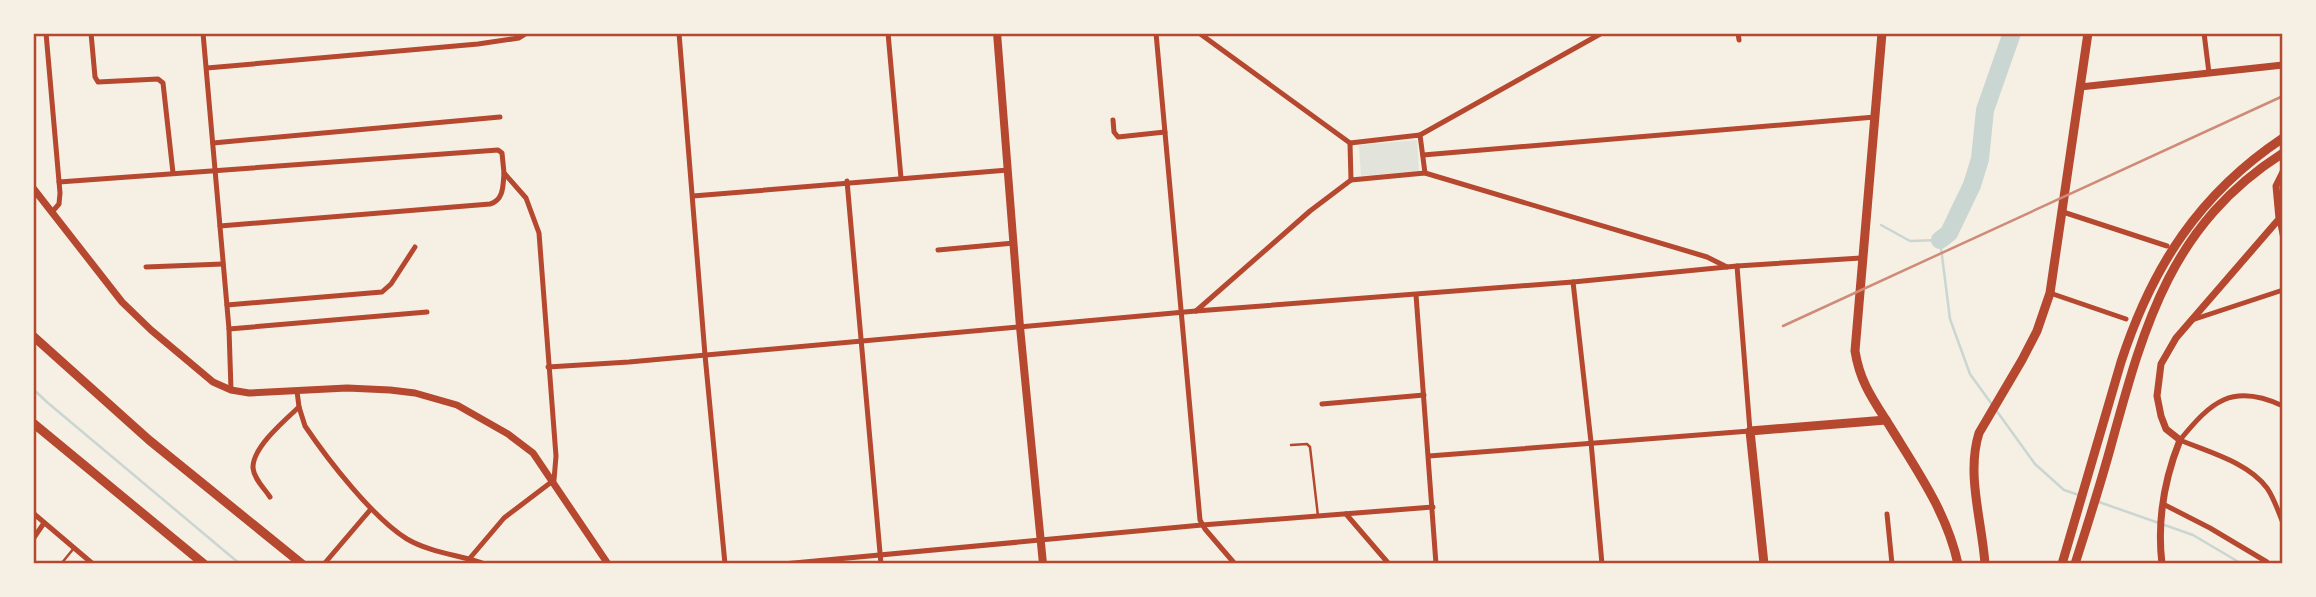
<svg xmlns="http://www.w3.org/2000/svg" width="2316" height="597" viewBox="0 0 2316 597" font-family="'DM Sans',sans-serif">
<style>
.green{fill:#e2e4dc}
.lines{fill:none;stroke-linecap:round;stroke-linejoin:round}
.stream{stroke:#c9d6d2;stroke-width:2.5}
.river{stroke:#c9d6d2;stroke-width:18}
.service{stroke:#b5482f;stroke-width:2.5}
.minor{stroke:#b5482f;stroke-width:5}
.tertiary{stroke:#b5482f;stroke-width:7}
.secondary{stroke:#b5482f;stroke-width:8}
.primary{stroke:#b5482f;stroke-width:9}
.trunk{stroke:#b5482f;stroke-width:9}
.rail{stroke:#cf8b77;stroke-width:2.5}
.neatline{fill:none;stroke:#b5482f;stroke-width:2.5}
</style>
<rect width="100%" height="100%" fill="#f6efe4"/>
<!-- green -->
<polygon class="green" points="1417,140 1419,171 1361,176 1359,145"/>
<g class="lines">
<!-- stream -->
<g class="stream">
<polyline points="1881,225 1910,241 1940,240 1950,319 1970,374 2035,464 2064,490 2079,495"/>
<polyline points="33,389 48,403 240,564"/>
<polyline points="2099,502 2193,535 2242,564"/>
</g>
<!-- river -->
<polyline class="river" points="1940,240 1949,233 1972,185 1980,159 1985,110 2012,33"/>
<!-- service -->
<g class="service">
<polyline points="1291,445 1307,444 1310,447 1318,516"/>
<polyline points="61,564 74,548"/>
</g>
<!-- minor -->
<g class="minor">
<polyline points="46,33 60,193 59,204 52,212"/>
<polyline points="91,33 95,77 98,82 158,79 163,83 173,173"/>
<polyline points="203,33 229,329 231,390"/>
<polyline points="679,33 705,355 725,564"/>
<polyline points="888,33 901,178"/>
<polyline points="1156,33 1200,520 1205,529 1235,564"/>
<polyline points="1199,33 1350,143"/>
<polyline points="1738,33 1739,40"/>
<polyline points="2204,33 2209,73"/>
<polyline points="207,68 478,44 519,38 527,33"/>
<polyline points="1113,120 1114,132 1118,137 1165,132"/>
<polyline points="1420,135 1602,33"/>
<polyline points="213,143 500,117"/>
<polyline points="1423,155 1875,117"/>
<polyline points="1425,173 1420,135 1350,143 1351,180 1425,173 1707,257 1727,267"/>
<polyline points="847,181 881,564"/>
<polyline points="59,182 498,150 502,153 504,173 526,198 539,233 556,456 554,480 504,518 470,558"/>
<polyline points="693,196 1008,170"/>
<polyline points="2063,212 2167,246"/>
<polyline points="2279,219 2283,239"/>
<path d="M220 226 490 204C504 200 503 185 504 173"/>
<polyline points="938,250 1014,243"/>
<polyline points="146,267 223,264"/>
<polyline points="1573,282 1591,442 1602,564"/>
<polyline points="2050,293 2126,319"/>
<polyline points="1416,295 1436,564"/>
<polyline points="227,305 382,292 391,284 415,247"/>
<polyline points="1196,311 1310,211 1351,180"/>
<polyline points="2195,319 2283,290"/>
<polyline points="229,329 427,312"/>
<polyline points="548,367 629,362 1196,311 1573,282 1737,266 1861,258"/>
<path d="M297 391 299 407 305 426C328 460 373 518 407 539 431 553 460 555 485 564"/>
<polyline points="1322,404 1424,395"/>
<path d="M2283 406C2232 382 2211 402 2180 440 2208 452 2248 462 2267 488 2274 498 2278 511 2283 523"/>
<polyline points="1429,456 1750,431 1737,266"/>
<path d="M270 497C264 488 254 479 253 468 252 448 285 420 299 407"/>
<polyline points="2163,504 2210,528 2267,562"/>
<polyline points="33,513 93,564"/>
<polyline points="1346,514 1389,564"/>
<polyline points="1887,514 1892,564"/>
<polyline points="33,539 44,523"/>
<polyline points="324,564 371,509"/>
<polyline points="783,564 1202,525 1433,507"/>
</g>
<!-- tertiary -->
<g class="tertiary">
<polyline points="2080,87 2283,65"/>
<polyline points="33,188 122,302 151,330 213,382 231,390 249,393 347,388 390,390 415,393 457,405 508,434 533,453 608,564"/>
<path d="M2162 564C2157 522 2164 480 2180 440L2166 429 2161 416 2157 396 2161 364 2176 338 2279 219 2276 186 2283 172"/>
</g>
<!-- secondary -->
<polyline class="secondary" points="997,33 1020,327 1043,564"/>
<!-- primary -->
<g class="primary">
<path d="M1882 33 1855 351C1860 383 1874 401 1891 428 1918 472 1947 513 1958 564"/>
<polyline points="1764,564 1750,431 1886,420"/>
<path d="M1985 564C1982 521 1966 474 1979 433L2022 360 2037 331 2050 293 2088 33"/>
</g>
<!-- trunk -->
<g class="trunk">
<polyline points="33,336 149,440 302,564"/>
<polyline points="33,423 204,564"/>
<path d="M2062 564 2121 362C2152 267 2199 194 2283 138"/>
<path d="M2075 564C2088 523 2101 483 2112 442 2145 322 2172 224 2283 153"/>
</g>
<!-- rail -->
<polyline class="rail" points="1783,326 2283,96"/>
</g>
<!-- border -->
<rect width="2316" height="597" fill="none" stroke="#f6efe4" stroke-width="70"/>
<rect x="35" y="35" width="2246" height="527" class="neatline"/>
</svg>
